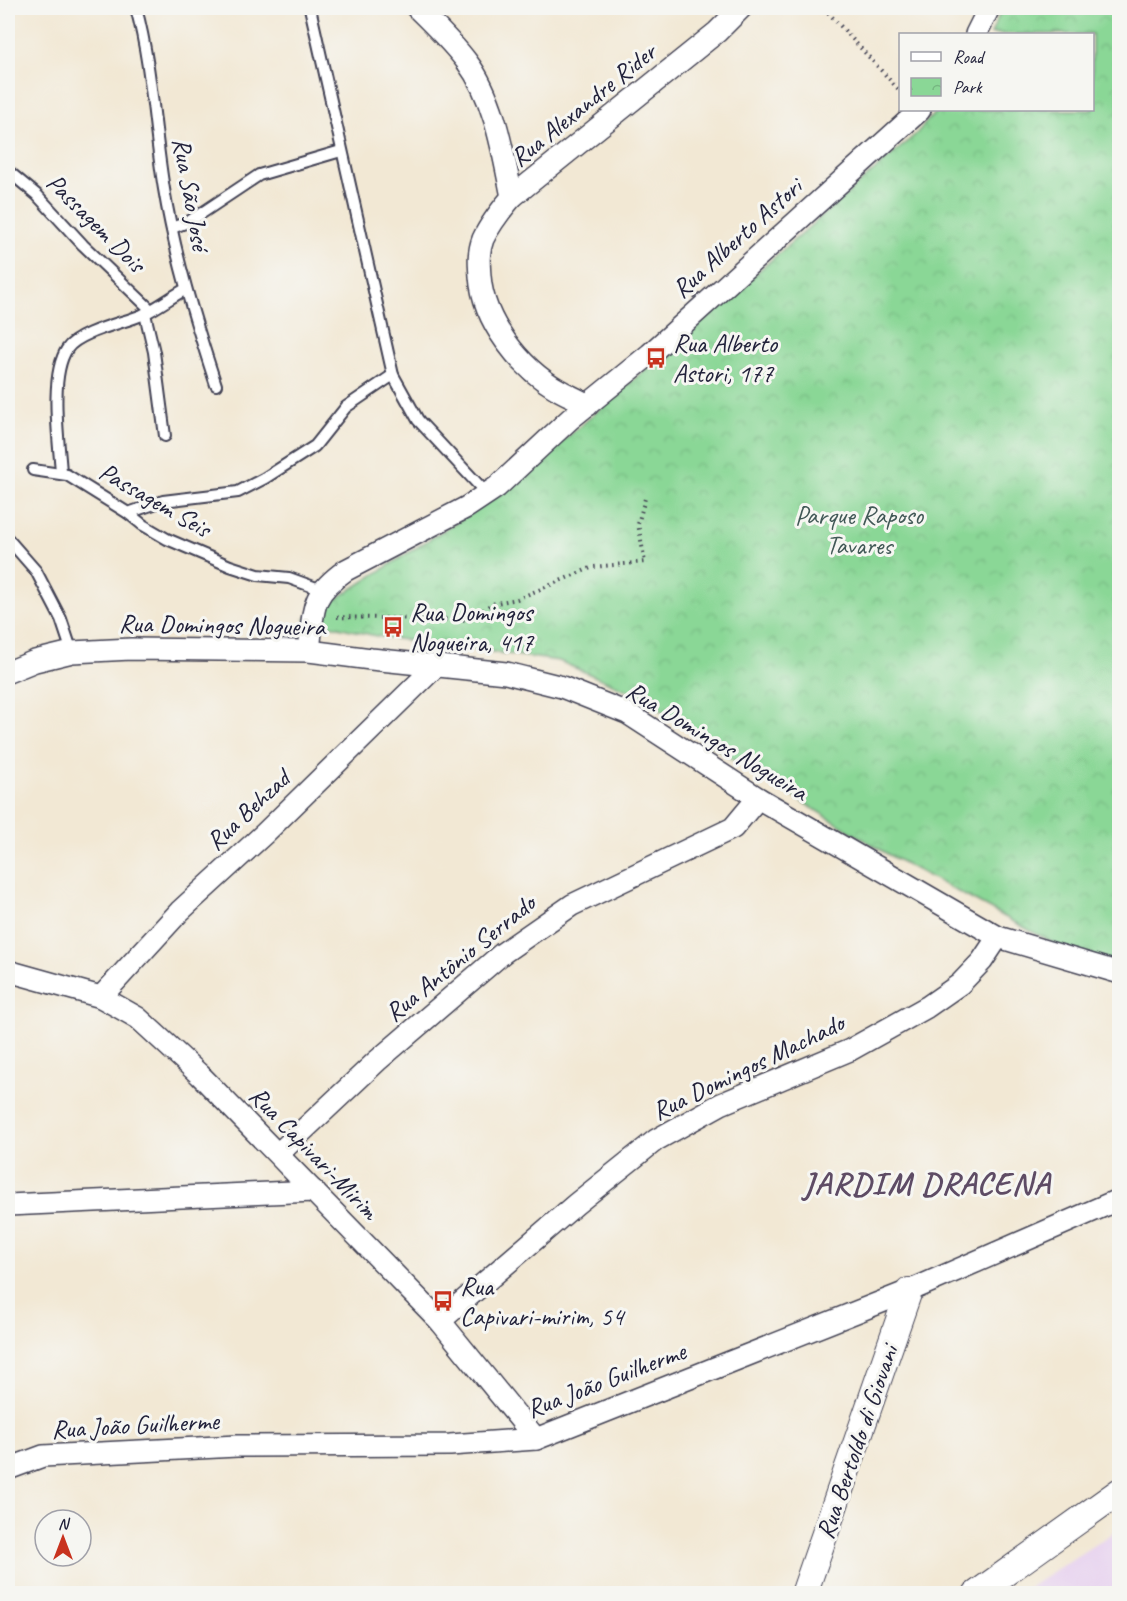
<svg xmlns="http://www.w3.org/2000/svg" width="1127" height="1601" viewBox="0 0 1127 1601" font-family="Caveat,sans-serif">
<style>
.built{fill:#e7d2ef}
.park{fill:url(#park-crowns);stroke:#567c68;stroke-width:1.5}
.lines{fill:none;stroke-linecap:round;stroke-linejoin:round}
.service-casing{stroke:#414052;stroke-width:14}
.minor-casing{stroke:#414052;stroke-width:24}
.tertiary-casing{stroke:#414052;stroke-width:28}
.path{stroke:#414052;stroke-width:4;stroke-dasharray:1.5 4.5;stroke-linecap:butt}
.service{stroke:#fff;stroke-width:10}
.minor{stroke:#fff;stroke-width:21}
.tertiary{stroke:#fff;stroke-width:26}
.labels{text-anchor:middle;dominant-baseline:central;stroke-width:6;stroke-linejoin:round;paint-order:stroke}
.street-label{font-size:26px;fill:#22223b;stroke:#f6f6f2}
.poi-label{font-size:26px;fill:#22223b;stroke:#f6f6f2;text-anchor:start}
.park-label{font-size:26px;fill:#415856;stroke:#f6f6f2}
.district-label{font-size:32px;font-weight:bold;letter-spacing:1.5px;fill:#5e4c65;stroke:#f6f6f2}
</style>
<defs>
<pattern id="park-crowns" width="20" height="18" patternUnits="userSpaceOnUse" patternTransform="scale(1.5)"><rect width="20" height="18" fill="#8ad796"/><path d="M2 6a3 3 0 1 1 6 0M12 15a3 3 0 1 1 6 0" fill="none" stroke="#77b882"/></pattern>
</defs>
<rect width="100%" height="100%" fill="#f6f6f2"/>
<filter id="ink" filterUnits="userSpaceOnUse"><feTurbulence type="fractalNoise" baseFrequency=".0167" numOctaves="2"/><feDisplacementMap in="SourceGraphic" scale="12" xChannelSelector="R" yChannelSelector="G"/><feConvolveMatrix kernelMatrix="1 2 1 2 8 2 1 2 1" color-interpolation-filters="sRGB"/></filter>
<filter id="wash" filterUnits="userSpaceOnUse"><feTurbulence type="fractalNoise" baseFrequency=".008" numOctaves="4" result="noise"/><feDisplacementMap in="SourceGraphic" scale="24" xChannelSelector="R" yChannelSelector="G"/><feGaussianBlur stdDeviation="1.35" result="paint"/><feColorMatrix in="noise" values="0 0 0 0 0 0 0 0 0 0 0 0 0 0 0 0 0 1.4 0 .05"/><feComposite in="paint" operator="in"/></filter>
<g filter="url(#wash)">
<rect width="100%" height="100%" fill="#f2e8d4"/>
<!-- built -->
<polygon class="built" points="1119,1529 1119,1593 1020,1593"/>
<!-- park -->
<polygon class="park" points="1002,8 1119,8 1119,964 1059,946 889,855 732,759 638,695 559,661 376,636 305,619 508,489 916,134 937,110 1092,110 1092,34 991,34"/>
</g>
<g filter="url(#ink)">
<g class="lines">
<!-- service casing -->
<g class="service-casing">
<g id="service">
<path d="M136 8C152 67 154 129 164 189 175 256 195 321 216 385"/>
<polyline points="310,8 393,375 418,420 487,494"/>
<polyline points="8,171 37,195 83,245 150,309"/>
<polyline points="172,228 190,221 259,175 341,151"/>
<polyline points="145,314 154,352 165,436"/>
<polyline points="33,470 67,475 128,513 143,525 167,539 230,566 258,575 289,578 322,590"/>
<path d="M61 472C59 441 49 376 67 349 78 332 123 323 142 315 157 308 171 297 186 289"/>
<polyline points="128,513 163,501 238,492 265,478 315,446 346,407 393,375"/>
<polyline points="8,539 36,571 61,619 72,652"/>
</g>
</g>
<!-- minor casing -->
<g class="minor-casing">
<g id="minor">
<path d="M417 8C434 25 452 42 467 62 495 99 503 153 512 197 501 210 490 224 483 239 478 252 479 263 480 276 483 321 520 368 559 390 568 395 578 399 588 405"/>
<polyline points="976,34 989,8"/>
<polyline points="512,197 717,32 741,8"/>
<path d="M309 651C314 609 309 596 346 570L467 507 497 487 570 419 650 354 920 110"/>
<polyline points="8,672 35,661 72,652 131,649 309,651 371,659 506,673 562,687 627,713 758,798 998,937 1120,973"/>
<polyline points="8,971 101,997 138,1018 200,1075 440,1321 536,1439"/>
<polyline points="101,997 180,911 264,834 436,666"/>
<polyline points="278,1154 377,1061 503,953 572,905 733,828 758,798"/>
<polyline points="8,1205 314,1191"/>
<polyline points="440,1321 576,1204 656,1140 721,1104 850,1050 927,1007 960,984 982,961 998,937"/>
<polyline points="8,1469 43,1456 237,1446 450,1445 536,1439 909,1291 1120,1199"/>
</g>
</g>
<!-- tertiary casing -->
<g class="tertiary-casing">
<g id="tertiary">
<polyline points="804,1594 909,1291"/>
<polyline points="976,1594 1120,1491"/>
</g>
</g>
<!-- path -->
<g class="path">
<polyline points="824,8 900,91"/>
<polyline points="337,617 472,620 491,604 517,599 593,567 645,562 638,524 646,495"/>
</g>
<!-- service -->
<use href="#service" class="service"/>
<!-- minor -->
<use href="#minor" class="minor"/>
<!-- tertiary -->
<use href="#tertiary" class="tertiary"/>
</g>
</g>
<!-- icons -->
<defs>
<g id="bus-bare" transform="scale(1.62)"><path d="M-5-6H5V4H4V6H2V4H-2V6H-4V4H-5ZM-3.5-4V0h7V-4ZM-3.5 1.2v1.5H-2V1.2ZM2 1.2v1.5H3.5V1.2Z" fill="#c8321e" stroke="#f6f6f2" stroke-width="2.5" paint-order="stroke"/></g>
</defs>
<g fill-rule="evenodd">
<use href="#bus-bare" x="656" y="358"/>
<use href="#bus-bare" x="393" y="627"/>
<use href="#bus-bare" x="443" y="1301"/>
</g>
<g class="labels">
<!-- street labels -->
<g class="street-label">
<text transform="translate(583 105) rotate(-39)">Rua Alexandre Rider</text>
<text transform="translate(191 194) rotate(80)">Rua São José</text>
<text transform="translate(96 223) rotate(45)">Passagem Dois</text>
<text transform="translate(737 238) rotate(-42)">Rua Alberto Astori</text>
<text transform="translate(155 500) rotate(30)">Passagem Seis</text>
<text transform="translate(222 625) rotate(1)">Rua Domingos Nogueira</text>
<text transform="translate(717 741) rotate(31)">Rua Domingos Nogueira</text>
<text transform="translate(248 810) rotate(-43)">Rua Behzad</text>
<text transform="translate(460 958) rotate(-39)">Rua Antônio Serrado</text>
<text transform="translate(748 1067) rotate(-26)">Rua Domingos Machado</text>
<text transform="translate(314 1153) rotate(46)">Rua Capivari-Mirim</text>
<text transform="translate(606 1380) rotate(-21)">Rua João Guilherme</text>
<text transform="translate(135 1425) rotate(-3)">Rua João Guilherme</text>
<text transform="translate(857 1442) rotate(-71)">Rua Bertoldo di Giovani</text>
</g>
<!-- poi labels -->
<g class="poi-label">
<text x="673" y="343">Rua Alberto<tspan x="673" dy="30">Astori, 177</tspan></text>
<text x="410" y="612">Rua Domingos<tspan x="410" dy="30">Nogueira, 417</tspan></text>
<text x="460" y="1286">Rua<tspan x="460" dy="30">Capivari-mirim, 54</tspan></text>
</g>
<!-- park labels -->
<g class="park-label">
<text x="859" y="515">Parque Raposo<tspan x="859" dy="30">Tavares</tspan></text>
</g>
<!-- district labels -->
<g class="district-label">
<text x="927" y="1183">JARDIM DRACENA</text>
</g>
</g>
<!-- margin -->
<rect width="1127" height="1601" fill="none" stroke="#f6f6f2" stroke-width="30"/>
<!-- legend -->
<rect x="899" y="33" width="195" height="78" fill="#f6f6f2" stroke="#a1a1a9" stroke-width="1.5"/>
<rect x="911" y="52" width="30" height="9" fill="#ffffff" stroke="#a1a1a9" stroke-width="1.5"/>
<text x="953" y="63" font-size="18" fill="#22223b">Road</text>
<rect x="911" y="78" width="30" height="18" fill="url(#park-crowns)" stroke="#a1a1a9" stroke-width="1.5"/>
<text x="953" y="93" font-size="18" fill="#22223b">Park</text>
<!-- north arrow -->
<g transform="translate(63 1538)"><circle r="28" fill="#f6f6f2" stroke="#a1a1a9" stroke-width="1.5"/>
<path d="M0-4.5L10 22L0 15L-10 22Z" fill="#c8321e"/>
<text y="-9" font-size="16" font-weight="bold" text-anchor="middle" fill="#22223b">N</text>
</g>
</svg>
